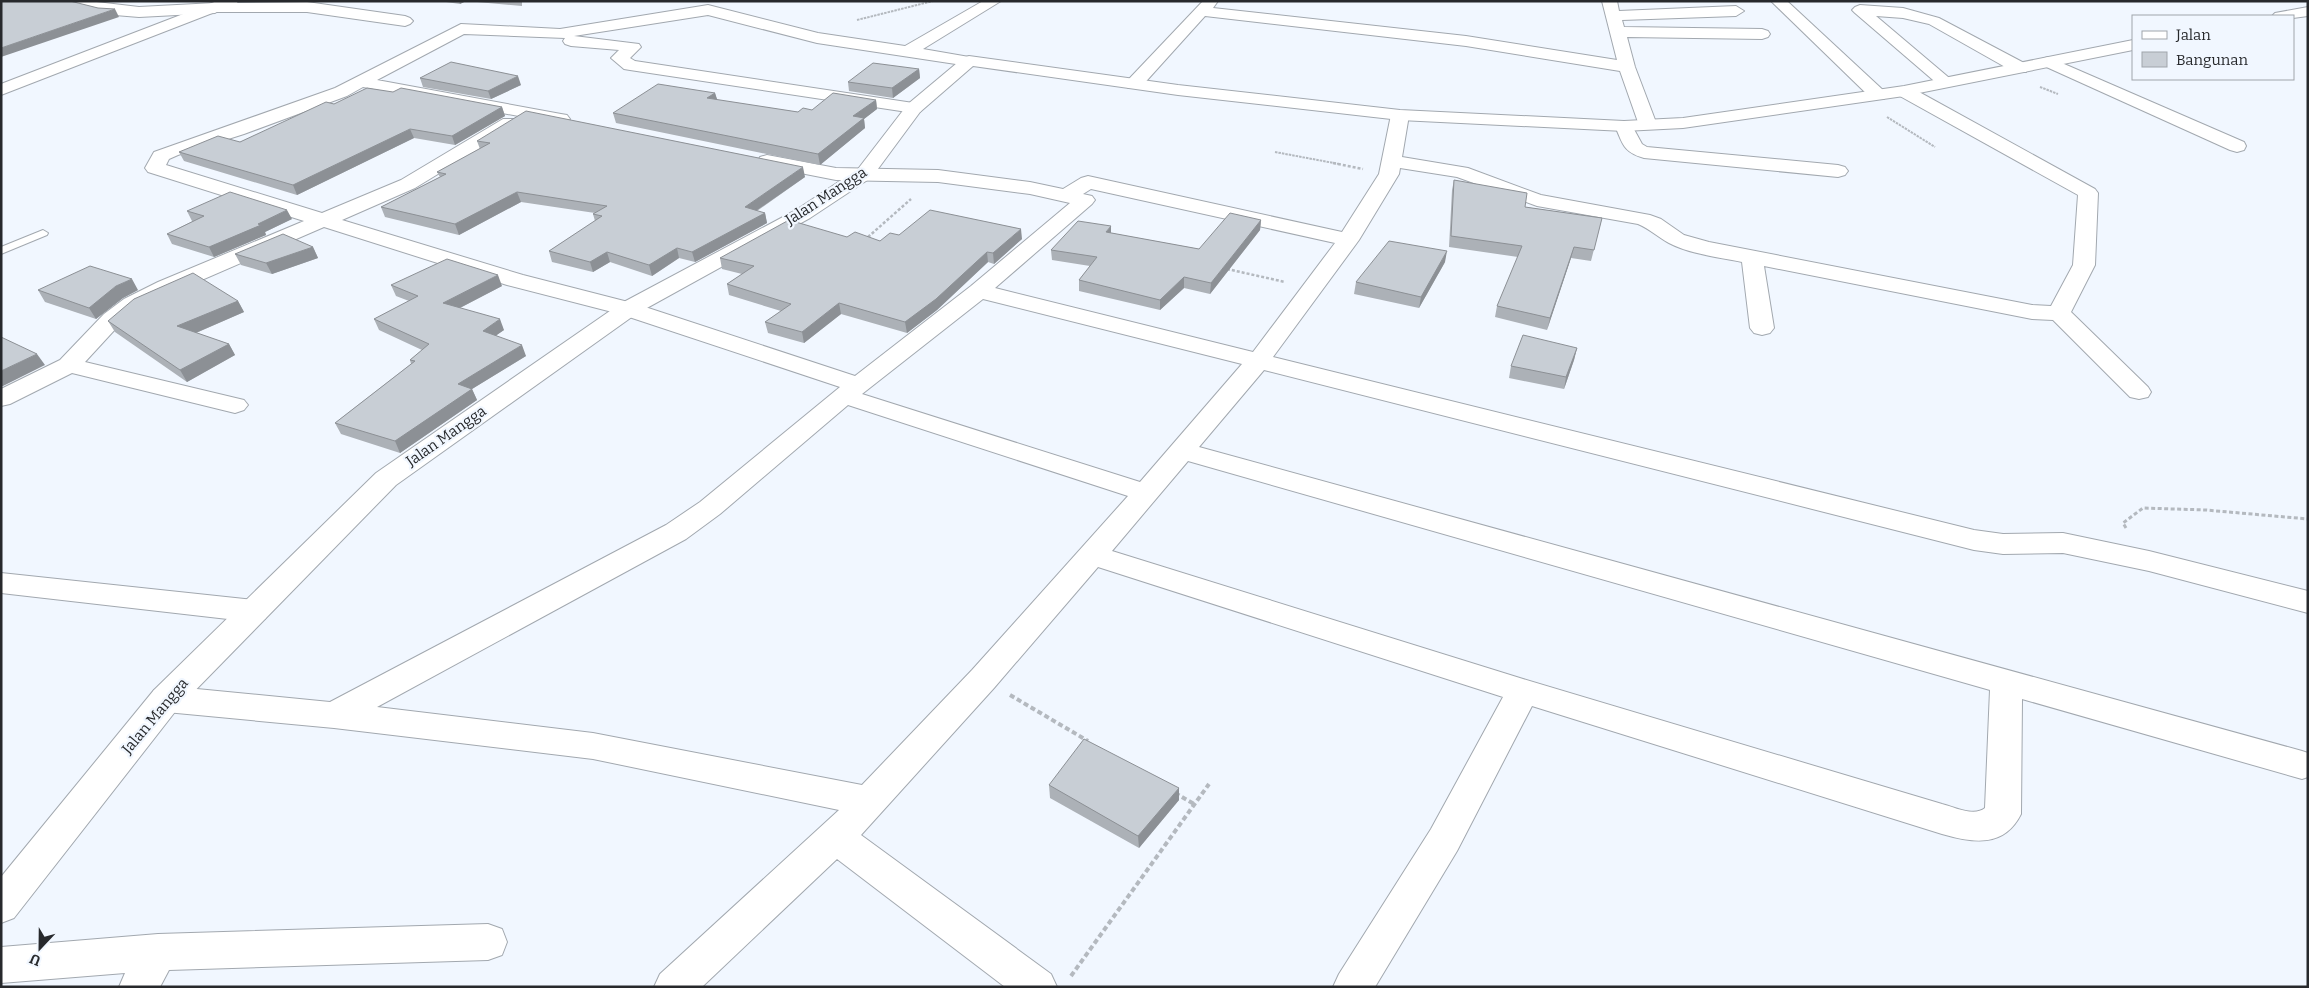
<svg xmlns="http://www.w3.org/2000/svg" width="2309" height="988" viewBox="0 0 2309 988" font-family="Bitter,serif">
<style>
.lines{fill:none;stroke-linecap:round;stroke-linejoin:round}
.service-casing{stroke:#a2a8af;stroke-width:2}
.minor-casing{stroke:#a2a8af;stroke-width:2}
.tertiary-casing{stroke:#a2a8af;stroke-width:2}
.path-far3{stroke:#b4b9bf;stroke-width:2;stroke-dasharray:2.5 1;stroke-linecap:butt}
.path-far2{stroke:#b4b9bf;stroke-width:2.5;stroke-dasharray:3 2;stroke-linecap:butt}
.path-far1{stroke:#b4b9bf;stroke-width:3;stroke-dasharray:4 2.5;stroke-linecap:butt}
.path{stroke:#b4b9bf;stroke-width:4;stroke-dasharray:5 3;stroke-linecap:butt}
.service{fill:#fff;fill-rule:evenodd}
.minor{fill:#fff;fill-rule:evenodd}
.tertiary{fill:#fff;fill-rule:evenodd}
.wall{fill:#acb1b7}
.shaded-wall{fill:#8c9095}
.building{fill:#c8ced5;stroke:#8c9095}
.labels{text-anchor:middle;dominant-baseline:central;stroke-width:4.5;stroke-linejoin:round;paint-order:stroke}
.street-label{font-size:15px;fill:#27292c;stroke:#f1f7ff}
</style>
<rect width="100%" height="100%" fill="#f1f7ff"/>
<g class="lines">
<!-- service casing -->
<g class="service-casing">
<polygon id="service" points="43,230 48,233 47,235 1,254 1,247"/>
</g>
<!-- minor casing -->
<g class="minor-casing">
<g id="minor">
<polygon points="217,1 238,1 237,3 307,2 405,16 410,18 413,21 410,24 405,26 307,12 215,12 1,95 1,84"/>
<path d="M983 1H1001L923 49 975 58 977 61 975 64 969 66 817 43 708 15 574 36 639 44 641 47 630 58 635 61 920 104 923 108 920 112 914 113 630 70 624 69 611 58 619 50 571 46 565 44 563 41 565 38 464 34 377 80 561 114 567 115 570 119 567 123 561 124 363 87 347 96 244 134 178 155 169 159 166 165 322 213 401 180 503 119H515L518 123 515 127 415 188 342 220 523 275 636 304 855 376 971 286 1070 203 1030 194 938 182 836 180 760 165 758 161 760 157 767 155 836 168 938 170 1030 182 1063 189 1081 178 1088 176 1342 232 1379 174 1391 115 1394 111H1406L1409 115 1402 157 1468 168 1541 195 1650 215 1661 219 1684 235 1709 242 2032 305 2051 306 2073 265 2078 195 1898 95 1895 91 1898 87H1910L2095 189 2098 193 2095 265 2071 312 2148 387 2151 392 2148 397 2139 399 2130 397 2053 320 2032 319 1764 266 1774 328 1770 333 1762 335 1754 333 1750 328 1742 262C1718 257 1690 254 1669 243 1658 237 1650 229 1638 224L1537 206 1457 177 1400 168 1399 174 1359 240 1273 357 1974 530 2003 534 2063 533 2149 551 2308 591V613L2149 571 2063 553 2003 554 1974 550 1264 370 1199 447 2302 751 2308 753V777L2302 779 2022 699 2021 814C2004 848 1973 843 1942 834L1532 706 1457 851 1375 987H1333L1339 974 1431 829 1503 697 1098 567 994 688 861 835 1051 974 1057 987H1005L837 859 702 987H654L660 974 839 810 593 759 334 728 166 712 154 708 150 699 154 690 166 686 330 702 666 525 700 502 840 387 620 314 507 285 324 227 174 292 140 309 120 324 85 362 244 400 248 405 244 410 235 413 72 373 10 404 1 406V389L60 360 104 314 124 299 158 282 304 221 148 172 145 168 154 152 335 88 461 24 560 29 708 5 818 33 905 46ZM1091 189 1335 243 1253 352 995 288 1092 204 1095 200 1092 196 1083 194ZM983 299 1242 364 1140 482 862 394ZM848 405 1128 496 972 670 862 785 593 733 377 707 686 539 720 514ZM1188 461 1990 690 1985 808C1974 817 1954 807 1942 804L1523 679 1112 551Z"/>
<polygon points="1203,1 1218,1 1213,8 1466,36 1617,60 1602,1 1617,1 1619,11 1736,6 1744,11 1736,16 1622,20 1624,27 1762,29 1768,31 1770,34 1768,37 1762,39 1627,37 1635,67 1657,125 1654,129 1642,129 1639,125 1620,71 1466,46 1205,16 1140,88 1128,88 1125,84 1128,80"/>
<polygon points="1771,1 1787,1 1884,91 1887,95 1884,99 1872,99"/>
<polygon points="1860,5 1903,8 1939,18 2026,64 2028,68 2026,72 2014,72 1929,24 1903,18 1876,16 1954,82 1952,86 1940,86 1855,13 1852,10 1855,7"/>
<polygon points="2048,57 2244,142 2246,146 2244,150 2237,152 2230,150 2042,65 2040,62 2042,59"/>
<path d="M1624 121 1630 122 1642 144 1647 147 1838 165 1845 167 1848 171 1845 175 1838 177 1644 158C1623 152 1623 144 1615 126L1618 122Z"/>
<polygon points="1,573 254,600 265,603 269,611 265,619 254,622 1,593"/>
<polygon points="488,924 502,929 507,942 502,955 488,960 169,970 160,987 119,987 125,973 1,983 1,947 158,934"/>
</g>
</g>
<!-- tertiary casing -->
<g class="tertiary-casing">
<g id="tertiary">
<polygon points="60,1 88,1 139,7 215,3 223,8 215,13 139,17 103,14 62,4"/>
<polygon points="2308,7 2308,16 2293,18 2293,16 2272,16 2275,13"/>
<polygon points="2133,40 2133,50 1904,96 1683,128 1624,131 1400,120 1178,95 973,66 920,112 872,177 810,218 636,314 396,485 178,708 14,918 1,923 1,877 154,690 376,473 620,304 796,210 858,169 908,104 963,58 969,56 1178,85 1400,110 1624,121 1683,118 1904,86"/>
</g>
</g>
<!-- path-far3 -->
<g class="path-far3">
<polyline points="857,20 933,1"/>
<polyline points="2040,87 2058,94"/>
<polyline points="1887,117 1935,147"/>
<polyline points="1275,152 1339,164"/>
</g>
<!-- path-far2 -->
<g class="path-far2">
<polyline points="1333,163 1363,169"/>
<polyline points="868,237 911,199"/>
<polyline points="1227,269 1285,282"/>
</g>
<!-- path-far1 -->
<polyline class="path-far1" points="2126,528 2123,523 2143,508 2206,510 2308,519"/>
<!-- path -->
<g class="path">
<polyline points="1010,695 1088,741"/>
<polyline points="1175,793 1194,804"/>
<polyline points="1071,976 1209,784"/>
</g>
<!-- service -->
<use href="#service" class="service"/>
<!-- minor -->
<use href="#minor" class="minor"/>
<!-- tertiary -->
<use href="#tertiary" class="tertiary"/>
</g>
<!-- wall -->
<g class="wall">
<polygon points="439,1 522,1 522,6 466,1 460,4"/>
<polygon points="919,69 920,78 893,98 849,91 848,82"/>
<polygon points="420,78 521,85 491,99 423,87"/>
<polygon points="393,92 502,107 505,116 455,145 414,138 297,195 184,161 179,152 240,142 334,104"/>
<polygon points="715,93 717,100 798,112 876,100 877,109 864,119 865,128 820,165 616,123 613,113"/>
<polygon points="477,141 805,177 757,211 765,213 767,223 695,262 679,258 652,276 610,262 593,272 552,262 549,251 595,221 593,214 595,213 521,202 459,235 385,217 381,207 440,177 437,172 480,149"/>
<polygon points="1454,180 1525,207 1602,218 1591,261 1571,258 1547,330 1495,317 1497,306 1518,257 1449,247 1452,190"/>
<polygon points="187,211 292,219 265,232 266,235 214,257 172,244 167,234 193,221 192,221"/>
<polygon points="1261,220 1260,230 1210,294 1184,288 1160,310 1079,291 1079,280 1090,266 1052,260 1051,250 1111,233 1199,249"/>
<polygon points="899,235 1022,239 994,264 988,262 937,310 907,333 841,314 804,343 768,333 765,322 781,311 729,295 727,284 742,274 722,269 720,258 847,237 880,241"/>
<polygon points="313,247 318,258 272,274 241,265 235,254"/>
<polygon points="1445,262 1419,308 1354,294 1356,282"/>
<polygon points="391,285 502,286 460,308 504,330 496,335 526,356 472,389 477,400 400,453 341,434 335,423 411,364 410,360 422,350 379,330 374,319 409,301 396,296"/>
<polygon points="38,290 138,290 123,298 96,319 45,302"/>
<polygon points="238,301 244,312 196,333 229,344 235,355 187,382 115,332 108,321"/>
<polygon points="1577,348 1574,360 1564,389 1509,378 1511,366"/>
<polygon points="1049,785 1179,800 1139,848 1050,798"/>
</g>
<!-- shaded-wall -->
<g class="shaded-wall">
<polygon points="459,1 466,1 460,4"/>
<polygon points="115,9 119,17 1,57 1,48"/>
<polygon points="919,69 920,78 893,98 892,88"/>
<polygon points="518,76 521,85 491,99 488,91"/>
<polygon points="715,93 718,102 707,98"/>
<polygon points="876,100 877,109 864,119 865,128 820,165 818,154 853,116"/>
<polygon points="502,107 505,116 455,145 452,136"/>
<polygon points="410,129 414,138 297,195 293,185"/>
<polygon points="803,167 805,177 747,217 745,207"/>
<polygon points="517,192 521,202 459,235 455,224"/>
<polygon points="287,210 292,219 265,232 266,235 214,257 209,247"/>
<polygon points="765,213 767,223 695,262 692,252"/>
<polygon points="1261,220 1260,230 1210,294 1211,283"/>
<polygon points="1111,226 1111,236 1106,232"/>
<polygon points="1021,229 1022,239 994,264 993,253"/>
<polygon points="313,247 318,258 272,274 266,263"/>
<polygon points="1574,247 1571,258 1547,330 1550,318"/>
<polygon points="677,248 679,258 652,276 649,265"/>
<polygon points="1447,251 1445,262 1419,308 1421,297"/>
<polygon points="607,252 610,262 593,272 590,262"/>
<polygon points="987,252 988,262 937,310 907,333 905,322"/>
<polygon points="498,275 502,286 448,314 443,303"/>
<polygon points="1184,277 1184,288 1160,310 1160,300"/>
<polygon points="132,279 138,290 123,298 96,319 89,308 116,286"/>
<polygon points="238,301 244,312 184,338 177,326"/>
<polygon points="839,303 841,314 804,343 802,332"/>
<polygon points="500,319 504,330 487,342 483,331"/>
<polygon points="229,344 235,355 187,382 180,370"/>
<polygon points="522,345 526,356 472,389 477,400 400,453 395,441 458,384"/>
<polygon points="1577,348 1574,360 1564,389 1566,377"/>
<polygon points="37,354 45,365 1,387 1,371"/>
<polygon points="1179,788 1179,800 1139,848 1138,836"/>
</g>
<!-- building -->
<g class="building">
<polygon points="1,1 70,1 98,8 115,9 1,48"/>
<polygon points="451,62 518,76 488,91 420,78"/>
<polygon points="873,63 919,69 892,88 848,82"/>
<polygon points="658,84 715,93 707,98 798,112 803,108 812,110 833,93 876,100 853,116 864,118 818,154 613,113"/>
<polygon points="367,88 393,92 401,88 502,107 452,136 410,129 293,185 179,152 218,136 240,142 326,102 334,104"/>
<polygon points="526,111 803,167 745,207 765,213 692,252 677,248 649,265 607,252 590,262 549,251 602,216 593,214 607,206 517,192 455,224 381,207 446,174 437,172 490,143 477,141"/>
<polygon points="1454,180 1527,193 1525,207 1602,218 1594,250 1574,247 1550,318 1497,306 1522,246 1451,236"/>
<polygon points="230,192 287,210 258,224 261,225 209,247 167,234 204,216 187,211"/>
<polygon points="930,210 1021,229 993,253 987,252 936,299 905,322 839,303 802,332 765,322 791,304 727,284 754,266 720,258 789,220 847,237 855,232 880,241 890,233 899,235"/>
<polygon points="1230,213 1261,220 1211,283 1184,277 1160,300 1079,280 1097,257 1051,250 1078,221 1111,226 1106,232 1199,249"/>
<polygon points="283,234 313,247 266,263 235,254"/>
<polygon points="1389,241 1447,251 1421,297 1356,282"/>
<polygon points="447,259 498,275 443,303 500,319 483,331 522,345 458,384 472,389 395,441 335,423 415,361 410,360 429,344 374,319 418,296 391,285"/>
<polygon points="90,266 132,279 116,286 89,308 38,290"/>
<polygon points="193,273 238,301 177,326 229,344 180,370 108,321 134,299"/>
<polygon points="1523,335 1577,348 1566,377 1511,366"/>
<polygon points="1,337 37,354 1,371"/>
<polygon points="1084,739 1179,788 1138,836 1049,785"/>
</g>
<g class="labels">
<!-- street labels -->
<g class="street-label">
<text transform="translate(826 196) rotate(-33)">Jalan Mangga</text>
<text transform="translate(446 436) rotate(-35)">Jalan Mangga</text>
<text transform="translate(155 716) rotate(-50)">Jalan Mangga</text>
</g>
</g>
<!-- border -->
<rect width="2309" height="988" fill="none" stroke="#27292c" stroke-width="5"/>
<!-- legend -->
<rect x="2132" y="15" width="162" height="65" fill="#f1f7ff" stroke="#a0a5ab"/>
<rect x="2142" y="31" width="25" height="8" fill="#ffffff" stroke="#a0a5ab"/>
<text x="2176" y="40" font-size="15" fill="#27292c">Jalan</text>
<rect x="2142" y="52" width="25" height="15" fill="#c8ced5" stroke="#a0a5ab"/>
<text x="2176" y="65" font-size="15" fill="#27292c">Bangunan</text>
<!-- north arrow -->
<g transform="translate(40 948) rotate(202)" stroke="#f1f7ff" stroke-width="4" paint-order="stroke">
<path d="M0-4L9 19L0 12L-9 19Z" fill="#27292c"/>
<text y="-8" font-size="14" font-weight="bold" text-anchor="middle" fill="#27292c">U</text>
</g>
</svg>
